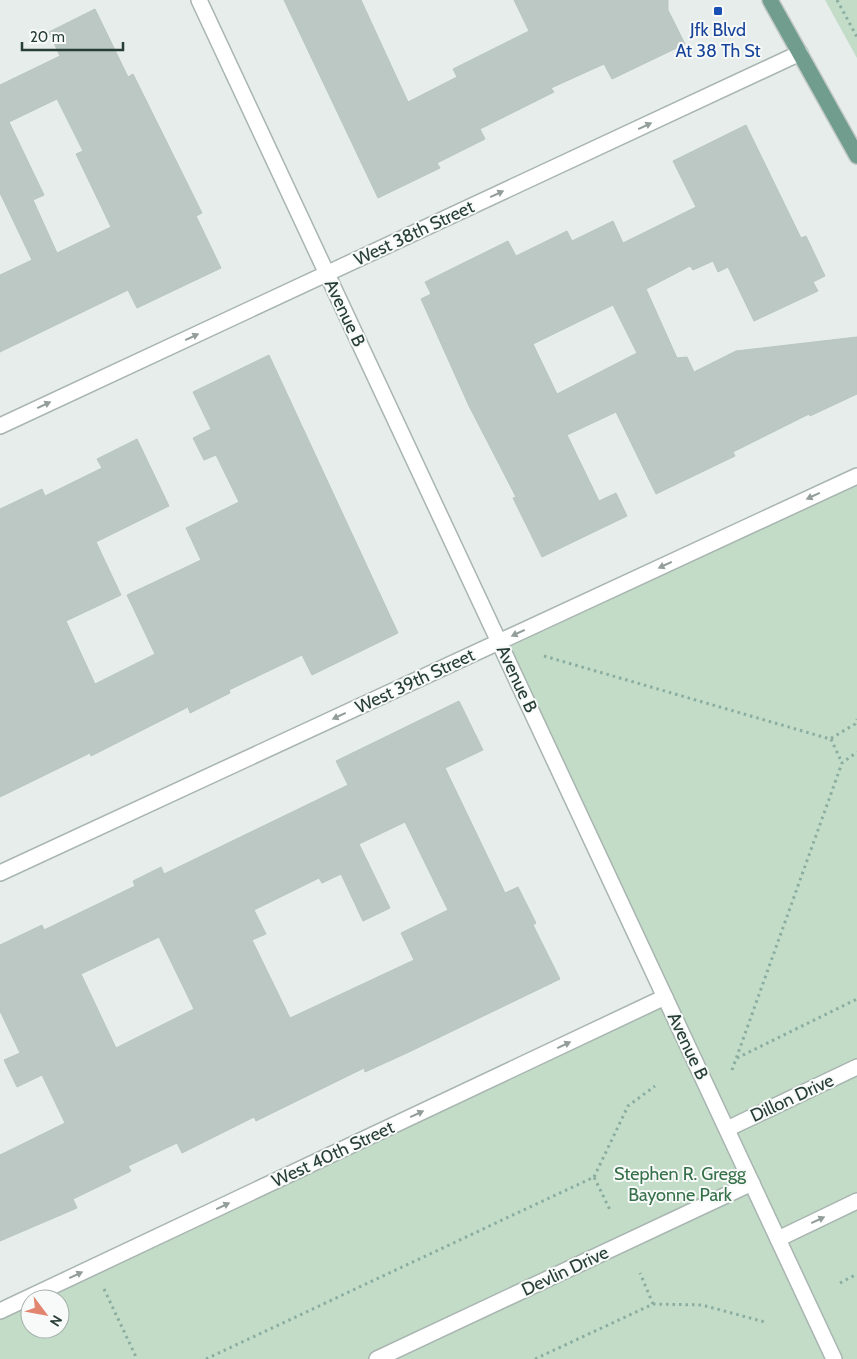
<svg xmlns="http://www.w3.org/2000/svg" width="857" height="1359" viewBox="0 0 857 1359" font-family="Cabin,sans-serif">
<style>
.green{fill:#c2dcc8;fill-rule:evenodd}
.building{fill:#bcc8c3;stroke:#b9c6c0;fill-rule:evenodd}
.lines{fill:none;stroke-linecap:round;stroke-linejoin:round}
.minor-casing{stroke:#a9b5b0;stroke-width:18}
.major-casing{stroke:#c3c9c7;stroke-width:18}
.path{stroke:#8bada0;stroke-width:3;stroke-dasharray:2.5 4;stroke-linecap:butt}
.minor{stroke:#fff;stroke-width:15}
.major{stroke:#719d8f;stroke-width:15}
.oneway{fill:#939e9a}
.transit-dot{fill:#1a4fb4;stroke:#f7faf8;stroke-width:2}
.labels{text-anchor:middle;dominant-baseline:central;stroke-width:4;stroke-linejoin:round;paint-order:stroke}
.transit-label{font-size:18px;fill:#164399;stroke:#f7faf8}
.street-label{font-size:18px;fill:#273e36;stroke:#f7faf8}
.park-label{font-size:18px;fill:#367049;stroke:#f7faf8}
</style>
<rect width="100%" height="100%" fill="#e6edea"/>
<!-- green -->
<g class="green">
<polygon points="825,0 857,0 857,58"/>
<path d="M857 475V1359H0V1311L665 997 499 642ZM30 1299H60V1329H30Z"/>
</g>
<!-- building -->
<g class="building">
<polygon points="284,0 361,0 408,102 457,77 453,69 529,31 514,0 668,0 668,10 685,44 612,79 604,64 551,88 554,92 480,129 485,139 437,163 440,168 378,198"/>
<path d="M95 9 128 77 133 74 202 213 196 216 221 268 137 308 128 290 0 352V275L32 260 0 193V85L60 56 49 32ZM57 99 83 151 76 154 111 227 57 253 33 200 44 195 9 122Z"/>
<path d="M746 125 801 238 806 236 825 276 813 282 818 291 754 321 728 267 718 272 713 261 693 270 690 266 646 289 677 358 687 357 694 372 736 351 857 337V394L810 416 809 414 733 452 735 456 656 494 616 412 567 435 599 501 616 493 627 516 542 557 513 498 516 497 469 406 421 299 431 294 425 282 508 241 516 256 567 231 572 241 613 221 623 243 696 207 673 161ZM613 305 637 353 557 394 533 344Z"/>
<polygon points="269,355 398,633 312,675 302,655 229,690 230,693 190,713 188,707 91,756 90,753 0,797 0,509 42,489 45,496 102,468 97,459 137,439 169,506 96,542 121,595 66,621 95,684 155,654 127,595 201,560 186,528 239,502 216,455 204,460 193,438 211,429 193,392"/>
<path d="M459 701 483 750 445 768 505 893 518 887 536 923 533 925 560 979 409 1052 365 1072 364 1068 256 1121 254 1117 182 1153 177 1143 128 1166 131 1171 73 1199 77 1208 0 1241V1155L65 1123 42 1075 17 1087 4 1060 20 1053 0 1011V945L42 925 44 930 135 886 133 881 161 867 164 874 348 785 336 761ZM405 822 448 910 401 933 414 960 290 1018 252 940 266 934 254 910 319 878 322 883 341 874 363 921 390 908 359 844ZM159 937 194 1009 116 1048 81 974Z"/>
</g>
<g class="lines">
<!-- minor casing -->
<g class="minor-casing">
<g id="minor">
<polyline points="199,0 834,1359"/>
<polyline points="0,426 800,53"/>
<polyline points="0,873 857,476"/>
<polyline points="727,1129 857,1067"/>
<polyline points="778,1239 857,1201"/>
<polyline points="0,1311 665,997"/>
<polyline points="377,1359 752,1183"/>
</g>
</g>
<!-- major casing -->
<g class="major-casing">
<polyline id="major" points="770,0 857,156"/>
</g>
<!-- path -->
<g class="path">
<polyline points="837,0 857,37"/>
<polyline points="544,656 830,739 855,724 857,719"/>
<polyline points="831,739 842,763"/>
<polyline points="737,1058 857,999"/>
<polyline points="732,1070 842,763 857,752"/>
<polyline points="594,1177 628,1106 655,1086"/>
<polyline points="840,1283 857,1274"/>
<polyline points="104,1289 137,1359"/>
<polyline points="653,1304 702,1305 765,1322"/>
<polyline points="206,1359 594,1177 610,1210"/>
<polyline points="535,1359 653,1304 640,1273"/>
</g>
<!-- minor -->
<use href="#minor" class="minor"/>
<!-- major -->
<use href="#major" class="major"/>
</g>
<!-- one-way arrows -->
<defs><path id="oneway-solid" d="M-6-.8H1V-3.2L6.5 0L1 3.2V.8H-6Z" transform="scale(1.25)"/></defs>
<g class="oneway">
<use href="#oneway-solid" transform="translate(645 126) rotate(-25)"/>
<use href="#oneway-solid" transform="translate(497 194) rotate(-25)"/>
<use href="#oneway-solid" transform="translate(192 337) rotate(-25)"/>
<use href="#oneway-solid" transform="translate(44 405) rotate(-25)"/>
<use href="#oneway-solid" transform="translate(813 496) rotate(155)"/>
<use href="#oneway-solid" transform="translate(665 565) rotate(155)"/>
<use href="#oneway-solid" transform="translate(518 633) rotate(155)"/>
<use href="#oneway-solid" transform="translate(339 716) rotate(155)"/>
<use href="#oneway-solid" transform="translate(564 1045) rotate(-25)"/>
<use href="#oneway-solid" transform="translate(417 1114) rotate(-25)"/>
<use href="#oneway-solid" transform="translate(223 1206) rotate(-25)"/>
<use href="#oneway-solid" transform="translate(818 1220) rotate(-25)"/>
<use href="#oneway-solid" transform="translate(76 1275) rotate(-25)"/>
</g>
<!-- markers -->
<rect class="transit-dot" x="713" y="6" width="10" height="10" rx="2.5"/>
<g class="labels">
<!-- transit labels -->
<g class="transit-label">
<text x="718" y="30">Jfk Blvd<tspan x="718" dy="21">At 38 Th St</tspan></text>
</g>
<!-- street labels -->
<g class="street-label">
<text transform="translate(414 233) rotate(-25)">West 38th Street</text>
<text transform="translate(345 313) rotate(65)">Avenue B</text>
<text transform="translate(517 679) rotate(65)">Avenue B</text>
<text transform="translate(415 681) rotate(-25)">West 39th Street</text>
<text transform="translate(688 1046) rotate(65)">Avenue B</text>
<text transform="translate(792 1098) rotate(-25)">Dillon Drive</text>
<text transform="translate(333 1154) rotate(-25)">West 40th Street</text>
<text transform="translate(565 1271) rotate(-25)">Devlin Drive</text>
</g>
<!-- park labels -->
<g class="park-label">
<text x="680" y="1174">Stephen R. Gregg<tspan x="680" dy="21">Bayonne Park</tspan></text>
</g>
</g>
<!-- north arrow -->
<g transform="translate(45 1314) rotate(122)"><circle r="24" fill="#f7faf8" stroke="#a4afaa"/>
<path d="M0-4L9 19L0 12L-9 19Z" fill="#e28570"/>
<text y="-8" font-size="14" font-weight="bold" text-anchor="middle" fill="#273e36">N</text>
</g>
<!-- scale -->
<path d="M22 42v8h101v-8" fill="none" stroke="#273e36" stroke-width="2.5"/>
<text x="30" y="42" font-size="15" fill="#273e36" stroke="#f7faf8" stroke-width="4" paint-order="stroke">20 m</text>
</svg>
